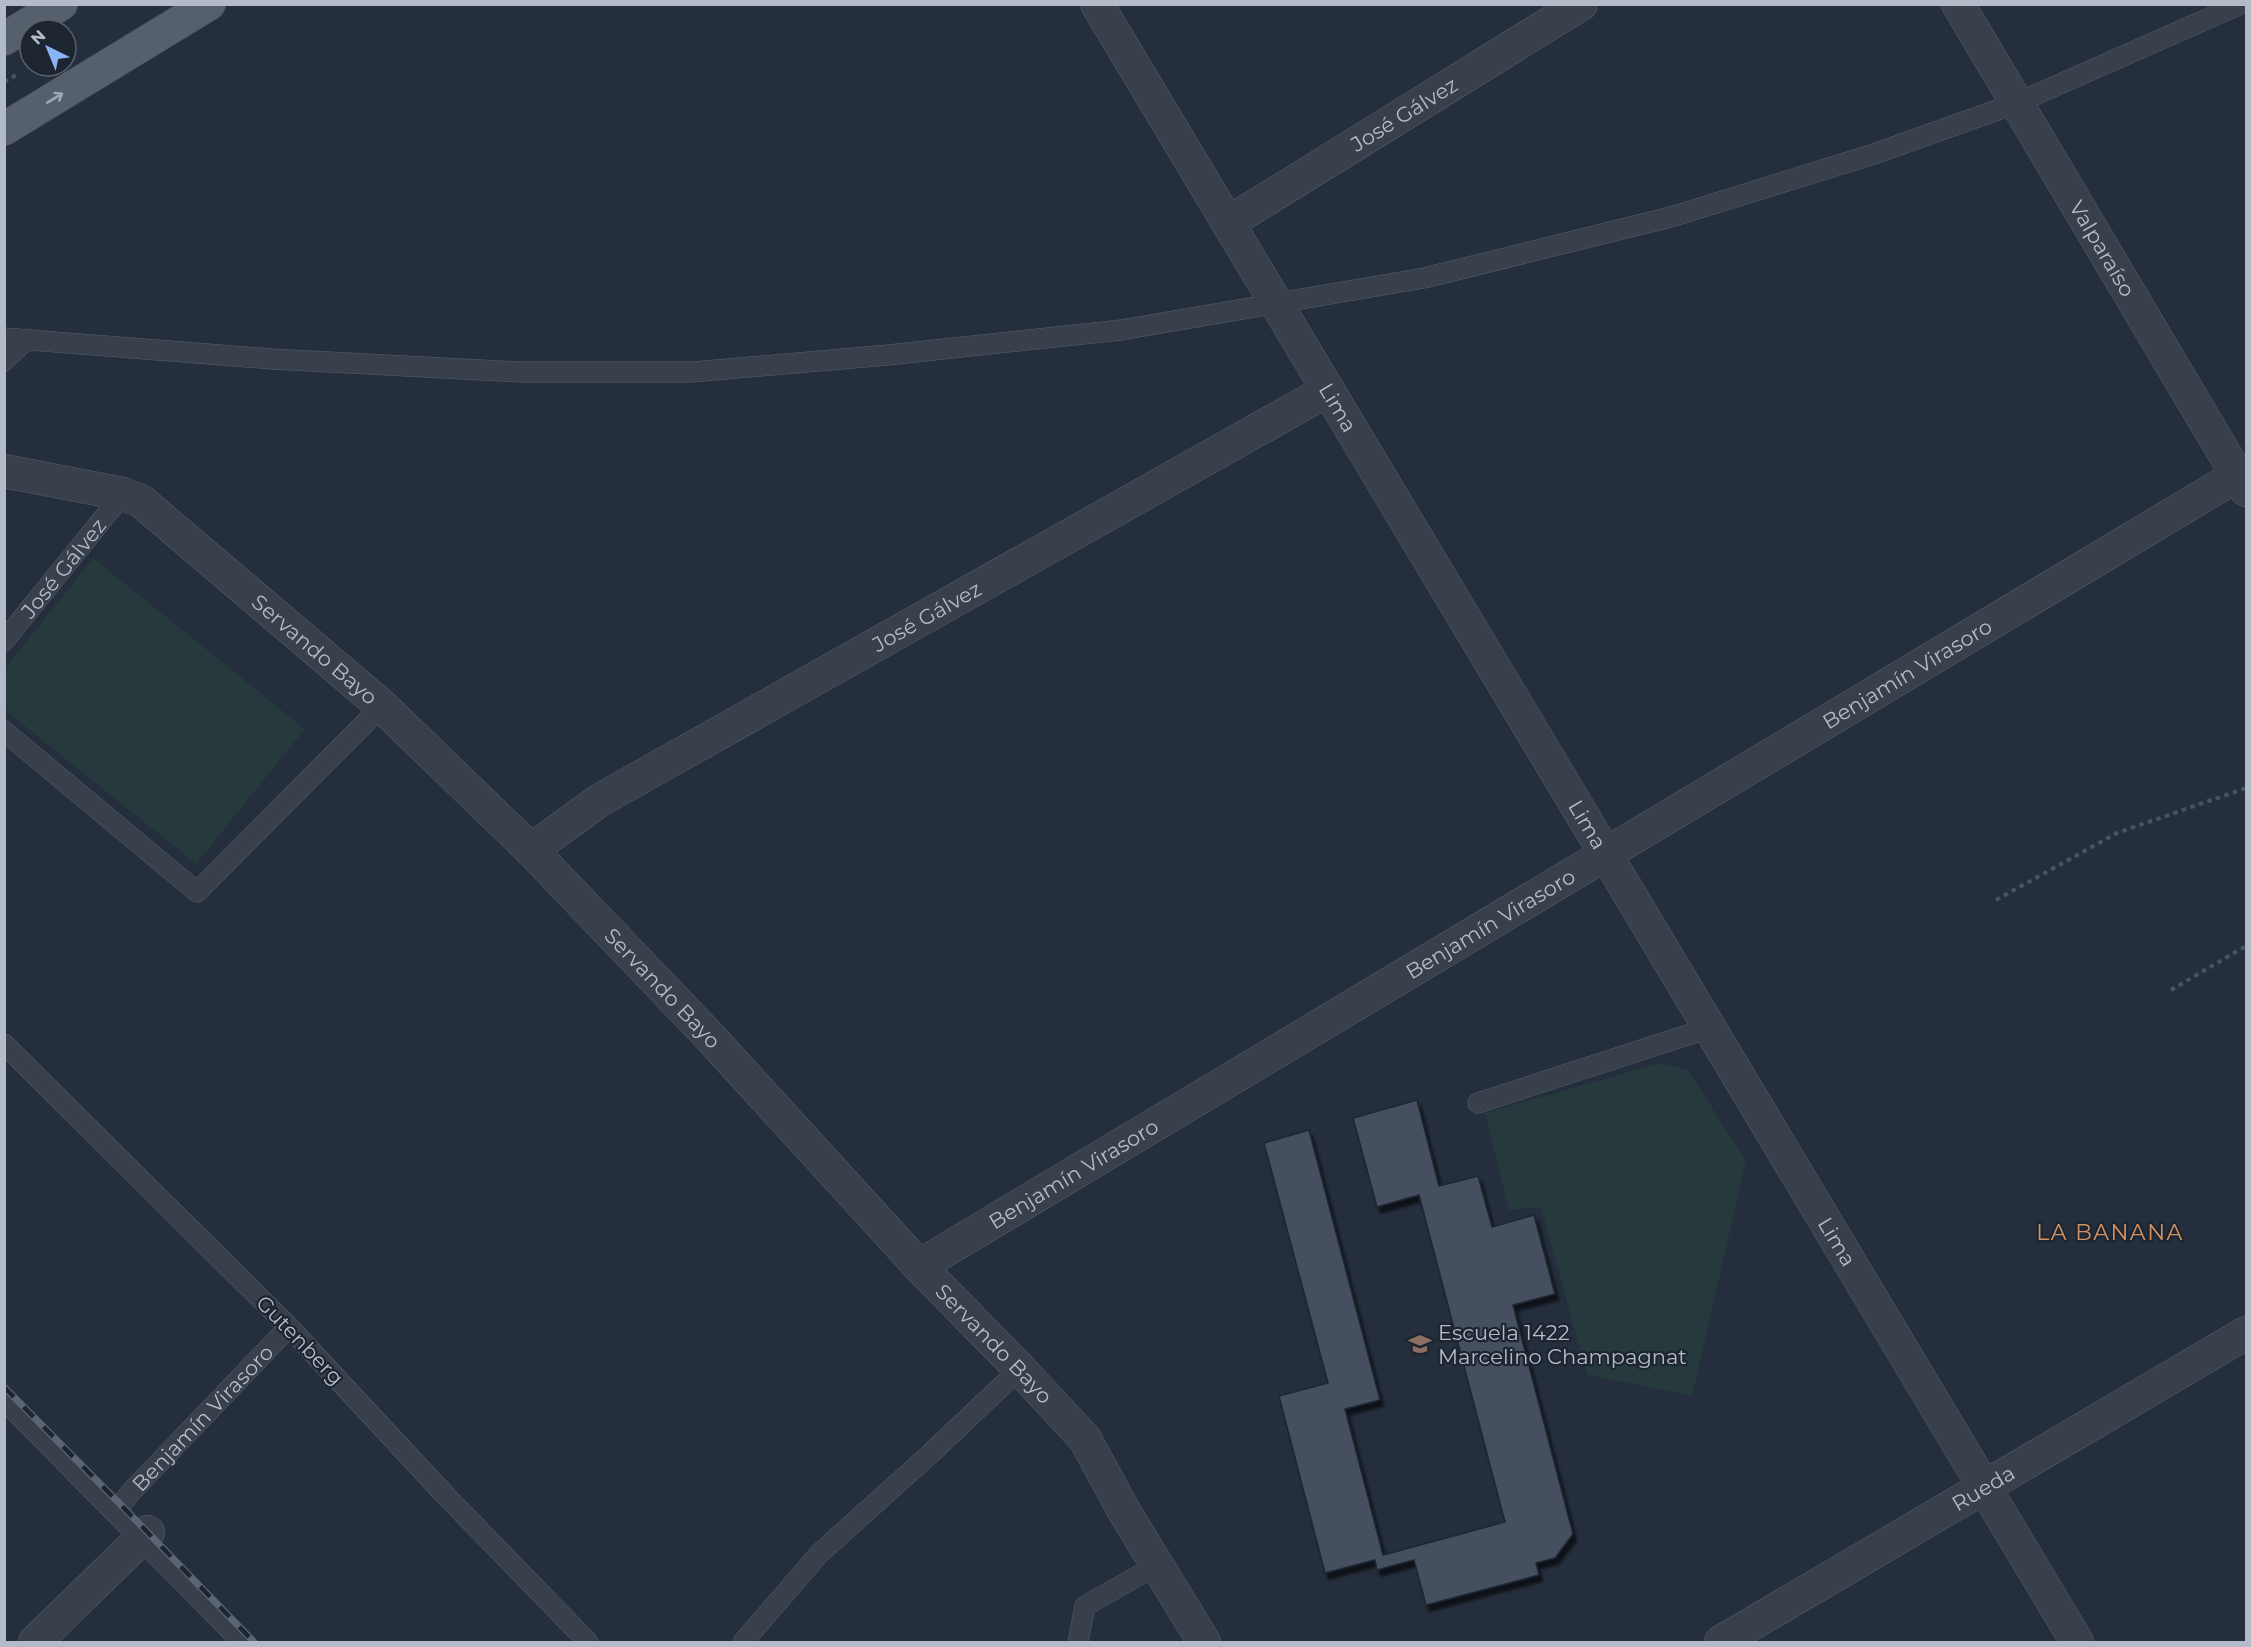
<svg xmlns="http://www.w3.org/2000/svg" width="2251" height="1647" viewBox="0 0 2251 1647" font-family="Montserrat,sans-serif">
<style>
.green{fill:#263a3d}
.building{fill:#455060;stroke:#1f2733;stroke-width:1.5;filter:url(#shadow)}
.lines{fill:none;stroke-linecap:round;stroke-linejoin:round}
.service-casing{stroke:#565e6a;stroke-width:21}
.minor-casing{stroke:#565e6a;stroke-width:34}
.primary-casing{stroke:#414955;stroke-width:34}
.path{stroke:#44575a;stroke-width:4;stroke-dasharray:4.5 4.5;stroke-linecap:butt}
.service{stroke:#38404c;stroke-width:20}
.minor{stroke:#38404c;stroke-width:33}
.primary{stroke:#565f6c;stroke-width:33}
.rail-casing{stroke:#5a6473;stroke-width:7}
.rail{stroke:#1d2531;stroke-width:4.5;stroke-dasharray:14;stroke-linecap:butt}
.oneway{stroke:#a0a9b6}
.labels{text-anchor:middle;dominant-baseline:central;stroke-width:4.5;stroke-linejoin:round;paint-order:stroke}
.street-label{font-size:21px;fill:#b3bbc8;stroke:#1d2531}
.poi-label{font-size:21px;fill:#b3bbc8;stroke:#1d2531;text-anchor:start}
.neighbourhood-label{font-size:22px;letter-spacing:1.5px;fill:#d29464;stroke:#1d2531}
</style>
<defs>
<filter id="shadow"><feDropShadow dx="3.5" dy="6" stdDeviation="1.5" flood-color="#0009"/></filter>
</defs>
<rect width="100%" height="100%" fill="#242e3c"/>
<!-- green -->
<g class="green">
<polygon points="93,558 305,729 196,864 5,710 5,668"/>
<polygon points="1661,1063 1688,1070 1746,1161 1692,1396 1587,1375 1541,1207 1509,1210 1485,1113"/>
</g>
<!-- building -->
<polygon class="building" points="1417,1100 1439,1186 1478,1176 1492,1227 1534,1215 1555,1294 1513,1305 1573,1534 1555,1558 1536,1563 1539,1575 1426,1605 1414,1560 1377,1570 1375,1560 1325,1573 1279,1396 1328,1383 1264,1143 1309,1130 1380,1400 1345,1409 1383,1555 1505,1522 1419,1195 1377,1207 1353,1118"/>
<g class="lines">
<!-- service casing -->
<g class="service-casing">
<g id="service">
<polyline points="4,338 272,359 520,372 692,372 888,355 1121,330 1424,278 1671,217 1874,154 2017,103 2241,4"/>
<polyline points="4,361 27,339"/>
<path id="s1" d="M4 641 123 494"/>
<polyline points="4,731 197,892 382,706"/>
<polyline points="4,1044 289,1327 447,1497 588,1642"/>
<polyline points="1478,1103 1709,1028"/>
<polyline points="4,1400 242,1642"/>
<path id="s2" d="M116 1512 130 1493 289 1327"/>
<polyline points="743,1642 820,1553 930,1454 1020,1369"/>
<polyline points="1078,1642 1085,1606 1157,1565"/>
</g>
</g>
<!-- minor casing -->
<g class="minor-casing">
<g id="minor">
<path id="s3" d="M1097 4 2077 1642"/>
<path id="s4" d="M1958 4 2246 490"/>
<path id="s5" d="M1228 223 1581 4"/>
<path id="s6" d="M4 471 123 494 141 501 382 706 531 850 710 1037 919 1266 1020 1369 1085 1439 1124 1511 1204 1642"/>
<path id="s7" d="M531 850 600 800 1328 390"/>
<path id="s8" d="M919 1266 2246 470"/>
<polyline points="35,1642 148,1532"/>
<path id="s9" d="M1721 1642 2246 1333"/>
</g>
</g>
<!-- primary casing -->
<g class="primary-casing">
<g id="primary">
<polyline points="4,39 61,4"/>
<polyline points="4,129 209,4"/>
</g>
</g>
<!-- path -->
<g class="path">
<polyline points="4,82 18,74"/>
<polyline points="1996,900 2117,833 2246,788"/>
<polyline points="2171,990 2246,946"/>
</g>
<!-- service -->
<use href="#service" class="service"/>
<!-- minor -->
<use href="#minor" class="minor"/>
<!-- primary -->
<use href="#primary" class="primary"/>
<!-- rail casing -->
<g class="rail-casing">
<polyline id="rail" points="4,1387 121,1505 254,1642"/>
</g>
<!-- rail -->
<use href="#rail" class="rail"/>
</g>
<!-- one-way arrows -->
<defs><path id="oneway-shaft" d="M-6 0H5M1.5-3L5.5 0L1.5 3" fill="none" stroke-width="1.6" stroke-linecap="round" stroke-linejoin="round" transform="scale(1.5)"/></defs>
<use class="oneway" href="#oneway-shaft" transform="translate(55 98) rotate(-31)"/>
<!-- icons -->
<defs>
<g id="school-bare" transform="scale(1.8)"><path d="M0-5L7-2L0 1L-7-2ZM-4 1L0 2.5L4 1V4Q0 6-4 4Z" fill="#8d6e63" stroke="#1d2531" stroke-width="2.5" paint-order="stroke"/></g>
</defs>
<g fill-rule="evenodd">
<use href="#school-bare" x="1420" y="1344"/>
</g>
<g class="labels">
<!-- street labels -->
<g class="street-label">
<text stroke="none"><textPath href="#s5" startOffset="207">José Gálvez</textPath></text>
<text stroke="none"><textPath href="#s4" startOffset="284">Valparaíso</textPath></text>
<text stroke="none"><textPath href="#s3" startOffset="470">Lima</textPath></text>
<text stroke="none"><textPath href="#s1" startOffset="94">José Gálvez</textPath></text>
<text stroke="none"><textPath href="#s7" startOffset="460">José Gálvez</textPath></text>
<text stroke="none"><textPath href="#s6" startOffset="369">Servando Bayo</textPath></text>
<text stroke="none"><textPath href="#s8" startOffset="1152">Benjamín Virasoro</textPath></text>
<text stroke="none"><textPath href="#s3" startOffset="956">Lima</textPath></text>
<text stroke="none"><textPath href="#s8" startOffset="666">Benjamín Virasoro</textPath></text>
<text stroke="none"><textPath href="#s6" startOffset="855">Servando Bayo</textPath></text>
<text stroke="none"><textPath href="#s8" startOffset="180">Benjamín Virasoro</textPath></text>
<text stroke="none"><textPath href="#s3" startOffset="1442">Lima</textPath></text>
<text transform="translate(300 1340) rotate(46)">Gutenberg</text>
<text stroke="none"><textPath href="#s6" startOffset="1341">Servando Bayo</textPath></text>
<text stroke="none"><textPath href="#s2" startOffset="128">Benjamín Virasoro</textPath></text>
<text stroke="none"><textPath href="#s9" startOffset="304">Rueda</textPath></text>
</g>
<!-- poi labels -->
<g class="poi-label">
<text x="1438" y="1332">Escuela 1422<tspan x="1438" dy="24">Marcelino Champagnat</tspan></text>
</g>
<!-- neighbourhood labels -->
<g class="neighbourhood-label">
<text x="2110" y="1232">LA BANANA</text>
</g>
</g>
<!-- border -->
<rect width="2251" height="1647" fill="none" stroke="#b3bbc8" stroke-width="12"/>
<!-- north arrow -->
<g transform="translate(48 48) rotate(317)"><circle r="28" fill="#1d2531" stroke="#59616d" stroke-width="1.5"/>
<path d="M0-4.5L10 22L0 15L-10 22Z" fill="#8bb4f5"/>
<text y="-9" font-size="16" font-weight="bold" text-anchor="middle" fill="#b3bbc8">N</text>
</g>
</svg>
